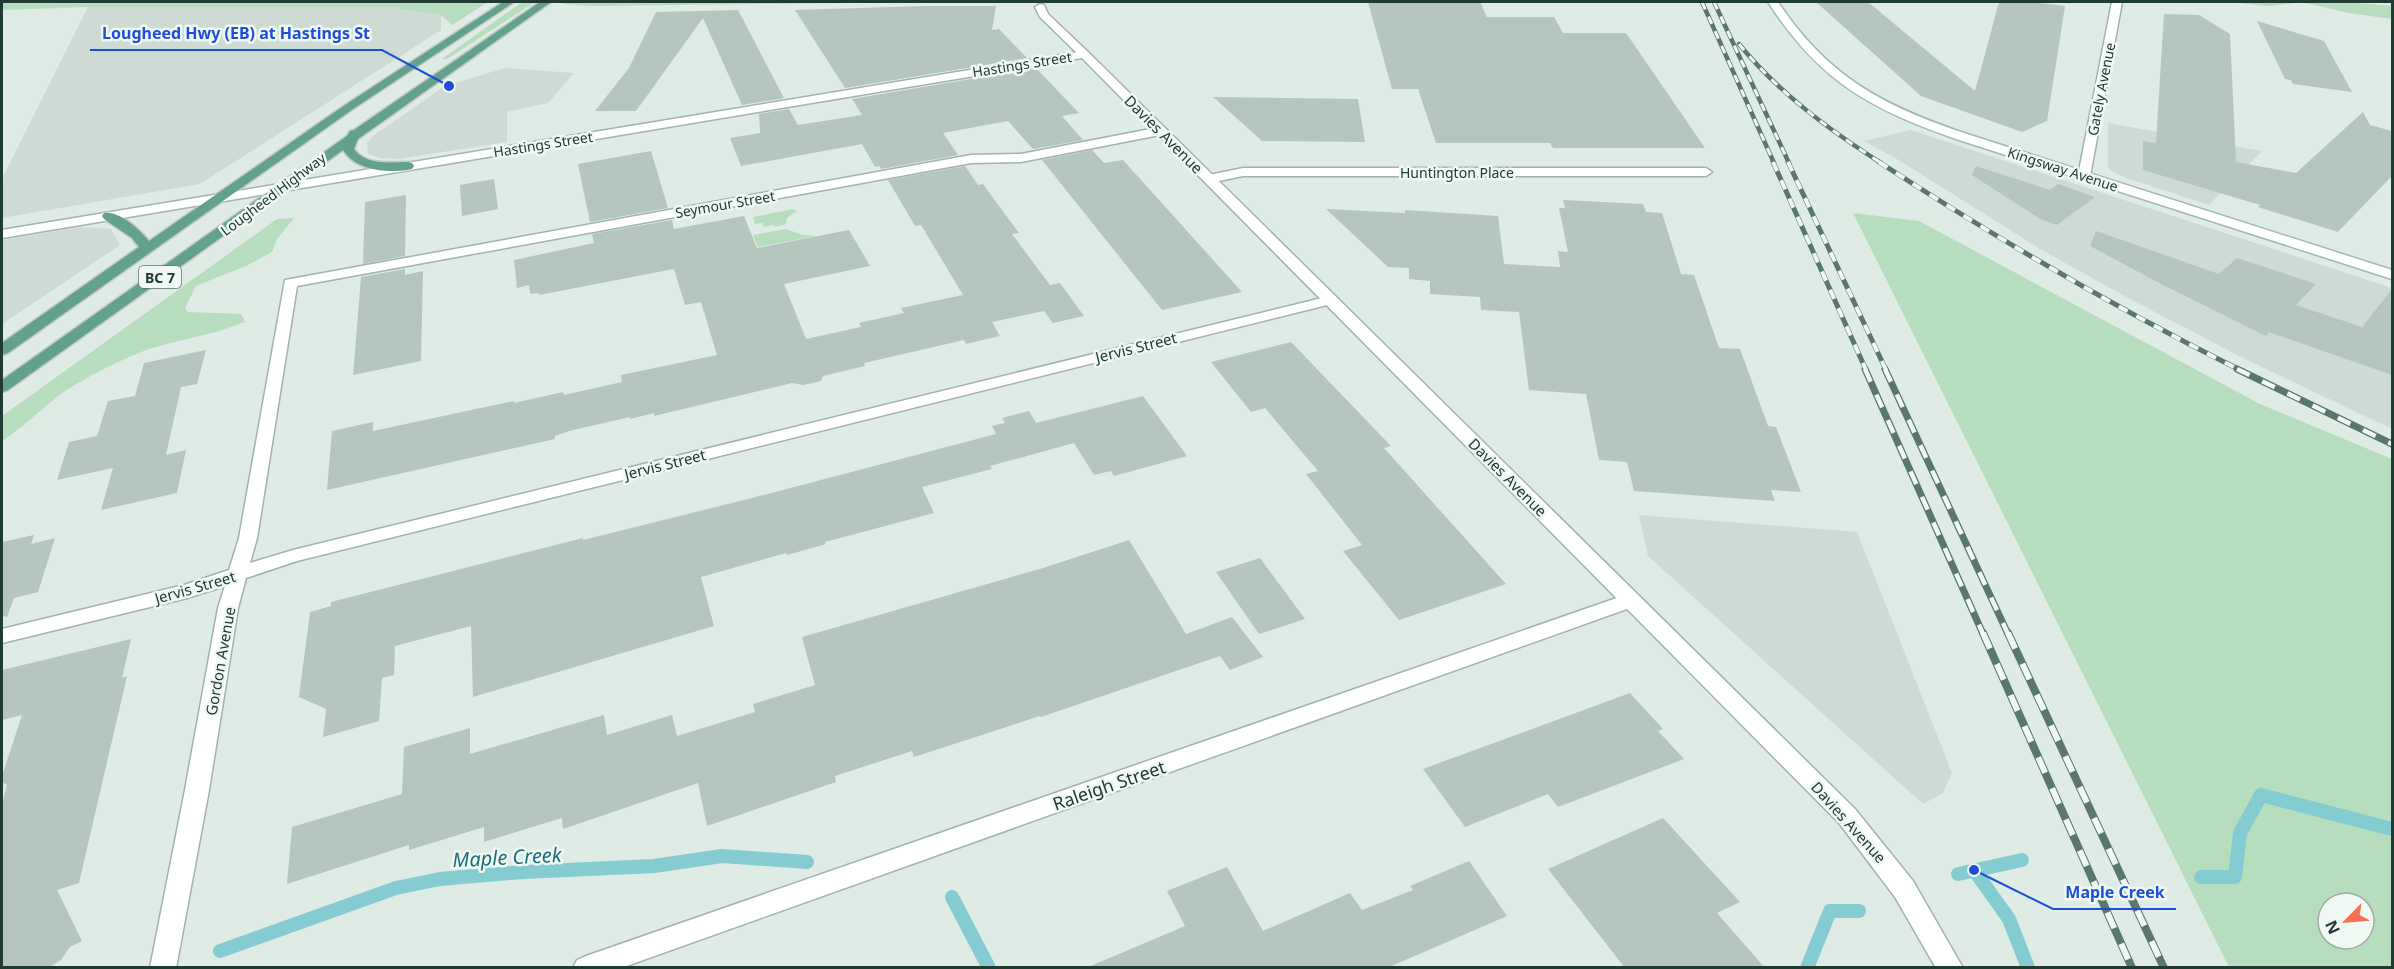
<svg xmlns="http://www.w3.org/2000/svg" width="2394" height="969" viewBox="0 0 2394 969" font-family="'Noto Sans',sans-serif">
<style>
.built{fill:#cedbd4}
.green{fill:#b7ddbf;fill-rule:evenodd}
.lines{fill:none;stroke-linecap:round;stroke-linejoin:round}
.stream{stroke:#85cbd2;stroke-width:14}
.building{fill:#b5c6be}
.minor-casing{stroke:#a2b3ac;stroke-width:3}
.tertiary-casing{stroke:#a2b3ac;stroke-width:3}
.secondary-casing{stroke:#a0baaf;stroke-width:3}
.primary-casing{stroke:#c1c8c6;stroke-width:3}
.minor{fill:#fff;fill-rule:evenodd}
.tertiary{fill:#fff;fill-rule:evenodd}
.secondary{fill:#fff;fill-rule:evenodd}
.primary{fill:#62a28d;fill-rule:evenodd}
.rail-far3-casing{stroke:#5a776e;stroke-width:4.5}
.rail-far2-casing{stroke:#5a776e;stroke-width:5}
.rail-far1-casing{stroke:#5a776e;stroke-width:7}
.rail-casing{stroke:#5a776e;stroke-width:8}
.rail-far3{stroke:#f0f8f3;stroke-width:3;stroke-dasharray:8;stroke-linecap:butt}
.rail-far2{stroke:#f0f8f3;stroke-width:4;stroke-dasharray:10;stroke-linecap:butt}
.rail-far1{stroke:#f0f8f3;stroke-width:4.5;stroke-dasharray:14;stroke-linecap:butt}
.rail{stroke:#f0f8f3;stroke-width:6;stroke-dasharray:17;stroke-linecap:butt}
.labels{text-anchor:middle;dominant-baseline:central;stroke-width:5;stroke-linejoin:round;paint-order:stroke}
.far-street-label{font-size:14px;fill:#203c32;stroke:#f0f8f3}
.shield{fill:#f0f8f3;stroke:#5e746c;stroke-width:1.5}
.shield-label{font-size:14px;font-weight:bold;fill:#203c32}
.street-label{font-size:15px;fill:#203c32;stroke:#f0f8f3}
.near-street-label{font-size:18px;fill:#203c32;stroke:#f0f8f3}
.near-water-label{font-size:20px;font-style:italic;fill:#196f79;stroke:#f0f8f3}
.leader{fill:none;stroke:#1d4ed8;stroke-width:2}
.callout-dot{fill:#1d4ed8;stroke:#f0f8f3;stroke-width:2}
.callout-label{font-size:16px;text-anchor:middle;font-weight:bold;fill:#1d4ed8;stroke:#f0f8f3;stroke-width:5;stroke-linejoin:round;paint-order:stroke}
</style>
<rect width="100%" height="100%" fill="#dfebe5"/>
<!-- built -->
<g class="built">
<polygon points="88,7 388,7 441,15 441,30 200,184 2,218 2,179"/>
<polygon points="505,68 574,73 548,103 507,112 507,142 398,159 380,158 368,154 367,143 373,136 445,86"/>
<polygon points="2108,123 2262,151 2209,205 2126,178 2110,170 2108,167"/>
<polygon points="1911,130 2392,288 2392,429 2241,357 2130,299 2040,249 1902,162 1864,141"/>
<polygon points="81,227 111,229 120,245 2,324 2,240"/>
<polygon points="1639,515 1857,532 1952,773 1942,794 1923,804 1648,556"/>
</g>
<!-- green -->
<g class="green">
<polygon points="2,2 488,2 452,25 441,15 388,7 88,7 2,10"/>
<polygon points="522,2 535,2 447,59 442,59"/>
<polygon points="566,2 937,2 593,6 563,4"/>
<polygon points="2230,2 2346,2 2392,6 2392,19 2349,13 2301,2 2269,6"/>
<polygon points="793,209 797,211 787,218 786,224 775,227 774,225 764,227 762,223 755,224 753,217"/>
<path d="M1853 213 1919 221 2260 404 2392 459V967H2229ZM2328 903H2364V939H2328Z"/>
<path d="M294 218 277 239 272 252 248 265 196 286 185 308 188 312 241 314 245 322C208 337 168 340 131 356 107 367 72 384 52 401 35 415 20 429 2 441V416L277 219Z"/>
<polygon points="786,229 803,235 816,236 758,247 753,235"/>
</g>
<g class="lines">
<!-- stream -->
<g class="stream">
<polyline points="1974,870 2009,919 2028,968"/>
<polyline points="1958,874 2022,860"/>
<polyline points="2201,877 2235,877 2240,833 2261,795 2392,829"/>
<polyline points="952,897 989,968"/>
<polyline points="220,951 396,888 440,879 523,872 654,866 722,856 807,862"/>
<polyline points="1807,968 1830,911 1859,911"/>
</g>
</g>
<!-- building -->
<g class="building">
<polygon points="1368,2 1480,2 1487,17 1554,17 1563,33 1626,33 1705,148 1553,148 1550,143 1436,143 1418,89 1392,89"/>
<polygon points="1816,2 1868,2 1975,91 1999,2 2033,2 2065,6 2047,121 2022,132 1921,96"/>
<polygon points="926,6 996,6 992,30 999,29 1027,58 845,88 795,10"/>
<polygon points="738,10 784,98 742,105 703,18 636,111 595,111 629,68 656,12"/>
<polygon points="2164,14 2199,15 2230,34 2236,162 2296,173 2363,112 2370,125 2392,131 2392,176 2338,232 2258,207 2260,205 2143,170 2143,141 2156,143"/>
<polygon points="2257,21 2324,41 2352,92 2293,84 2291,80 2285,79"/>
<polygon points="1036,68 1079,113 1062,116 1083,140 1033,149 1008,121 943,133 958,155 881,169 879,166 875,167 862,144 741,166 730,138 760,133 759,114 789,109 798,125 862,115 852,99"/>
<polygon points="1213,97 1358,99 1365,142 1262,141"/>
<polygon points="1092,150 1104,163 1123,160 1242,292 1162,310 1042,160"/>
<polygon points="651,151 668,208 590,222 578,164"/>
<polygon points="965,166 978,185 983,184 1019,233 1012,234 1050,285 1060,283 1084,316 1053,323 1044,311 992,322 1000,336 966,344 964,340 864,363 865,366 823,376 821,381 803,385 792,383 654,416 654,413 630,419 630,417 569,431 555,436 555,439 327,490 332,431 373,422 373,431 514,401 514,403 563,392 564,395 622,382 621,375 717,355 701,302 685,305 674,269 539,295 539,293 530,294 529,285 517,288 514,260 594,243 592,234 672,220 674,229 744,216 757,248 849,230 870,266 784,284 806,339 861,327 859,323 904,313 901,308 963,295 921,225 915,226 888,180"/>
<polygon points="1976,166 2050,190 2058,184 2095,197 2057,225 2040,219 1972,175"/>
<polygon points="494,179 498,209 462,216 460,185"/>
<polygon points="406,195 405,256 363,264 365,202"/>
<polygon points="1563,200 1643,204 1646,212 1662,213 1681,274 1694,275 1719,348 1740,349 1768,426 1776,427 1801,492 1771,490 1775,501 1634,491 1627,462 1599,460 1586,394 1529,390 1519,312 1481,310 1480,297 1430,294 1430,281 1409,279 1409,268 1388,267 1326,209 1405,213 1405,210 1498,216 1504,264 1560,267 1558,251 1568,252 1559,208 1565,208"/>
<polygon points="2096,231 2219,274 2237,258 2316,284 2296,305 2362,327 2392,289 2392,375 2269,332 2266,336 2163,285 2090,246"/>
<polygon points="405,269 405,275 423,271 421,361 353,375 361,277"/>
<polygon points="1291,342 1391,446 1384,448 1506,584 1399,620 1343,551 1362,545 1306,474 1318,471 1265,408 1251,412 1211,362"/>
<polygon points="206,350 197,384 181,387 166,455 186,450 177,493 101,510 113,468 57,480 69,442 97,436 108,401 135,396 144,363"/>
<polygon points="1143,396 1187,456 1114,476 1111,471 1094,475 1074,443 990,466 992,469 922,487 934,513 825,542 826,544 787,555 786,553 701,577 714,626 473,697 471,626 395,646 394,675 382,678 379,721 323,737 326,709 299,697 310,612 331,606 331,602 583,538 583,540 752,498 996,434 992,426 1005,423 1002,418 1029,411 1036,423"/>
<polygon points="34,535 31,544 55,538 38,592 14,598 7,617 2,616 2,542"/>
<polygon points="1129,540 1186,634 1232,617 1263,657 1230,670 1220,656 1041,717 1040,716 914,757 912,751 835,776 836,782 707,826 698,783 563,829 562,818 484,842 484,827 409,850 409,845 287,884 292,827 402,794 404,747 470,728 470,754 604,715 607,735 672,715 677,736 755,712 753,704 815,685 802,637 1043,568"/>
<polygon points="1260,558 1305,619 1259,634 1216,572"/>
<polygon points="131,639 122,678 127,676 79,883 57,890 82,941 70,947 61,960 48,968 2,968 2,804 7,785 2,782 2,776 22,715 2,720 2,670"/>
<polygon points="1630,693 1663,729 1658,731 1684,759 1558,807 1548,794 1465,827 1423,769"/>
<polygon points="1663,818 1740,902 1717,913 1765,968 1625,968 1548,869"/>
<polygon points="1469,861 1507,916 1387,968 1086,968 1185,926 1167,891 1227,867 1263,931 1350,893 1362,910 1413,890 1410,886"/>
</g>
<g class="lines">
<!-- minor casing -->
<g class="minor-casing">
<g id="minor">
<polygon points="2112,2 2122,2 2090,176 2084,180 2078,176"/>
<polygon points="1040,4 1044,5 1048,14 1088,52 1088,56 1080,56 1040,17 1035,7"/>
<polygon points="1161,127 1167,131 1165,134 1021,162 971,163 297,286 257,538 250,563 293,550 1330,296 1337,300 1335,303 297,561 246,578 238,608 209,790 176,968 150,968 185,790 218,608 225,586 187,598 2,643 2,629 184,585 229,570 239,538 285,280 971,155 1021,154"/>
<polygon points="1243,168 1706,168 1712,172 1706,176 1243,176 1209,183 1203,179 1204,176"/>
<polygon points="1631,593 1638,595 1641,600 1638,605 621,968 573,968 577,960 586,956"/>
</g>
</g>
<!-- tertiary casing -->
<g class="tertiary-casing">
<polygon id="tertiary" points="1084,51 1088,52 1855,809 1913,881 1963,968 1936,968 1895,897 1839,823 1082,58 2,238 2,230"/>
</g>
<!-- secondary casing -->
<g class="secondary-casing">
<path id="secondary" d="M1768 2H1778C1828 77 1883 106 1967 134L2392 270V279L1959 140C1870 109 1820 82 1768 2Z"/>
</g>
<!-- primary casing -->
<g class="primary-casing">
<g id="primary">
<path d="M503 2H514L353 109 8 353 2 355V343L139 247 132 238 104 219 102 216 104 213C119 210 140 230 149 241L345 105Z"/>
<path d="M540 2H551L358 139 354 149C366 166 390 162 408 162L412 163 414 166 412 169C390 174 356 171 343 150L8 390 2 392V380L347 136 350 131 354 130Z"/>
</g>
</g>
<!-- minor -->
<use href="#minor" class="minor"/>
<!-- tertiary -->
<use href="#tertiary" class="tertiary"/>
<!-- secondary -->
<use href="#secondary" class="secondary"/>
<!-- primary -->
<use href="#primary" class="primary"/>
<!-- rail-far3 casing -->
<g class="rail-far3-casing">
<g id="rail-far3">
<polyline points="1702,2 1774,163"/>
<polyline points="1714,2 1789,163"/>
<path d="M1739 44C1779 93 1828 129 1881 163"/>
</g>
</g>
<!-- rail-far2 casing -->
<g class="rail-far2-casing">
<g id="rail-far2">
<polyline points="1773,162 1866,370"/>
<polyline points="1788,162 1886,370"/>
<path d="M1879 162C1996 238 2115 308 2240 370"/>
</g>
</g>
<!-- rail-far1 casing -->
<g class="rail-far1-casing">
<g id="rail-far1">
<polyline points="1865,369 1983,634"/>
<polyline points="1885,369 2008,634"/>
<polyline points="2237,369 2392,444"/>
</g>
</g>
<!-- rail casing -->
<g class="rail-casing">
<g id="rail">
<polyline points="1983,633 2132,968"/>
<polyline points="2008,633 2164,968"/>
</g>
</g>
<!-- rail-far3 -->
<use href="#rail-far3" class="rail-far3"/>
<!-- rail-far2 -->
<use href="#rail-far2" class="rail-far2"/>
<!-- rail-far1 -->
<use href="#rail-far1" class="rail-far1"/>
<!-- rail -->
<use href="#rail" class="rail"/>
</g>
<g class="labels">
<!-- far-street labels -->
<g class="far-street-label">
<text transform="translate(1022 64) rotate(-9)">Hastings Street</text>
<text transform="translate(2101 89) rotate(-79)">Gately Avenue</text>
<text transform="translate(543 144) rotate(-9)">Hastings Street</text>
<text transform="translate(2063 169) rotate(18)">Kingsway Avenue</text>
<text x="1457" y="172">Huntington Place</text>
<text transform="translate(273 194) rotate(-37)">Lougheed Highway</text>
<text transform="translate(725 204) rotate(-10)">Seymour Street</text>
</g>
<!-- shield labels -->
<rect class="shield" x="139" y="266" width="42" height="22" rx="4.5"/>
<g class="shield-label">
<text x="160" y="277">BC 7</text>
</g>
<!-- street labels -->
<g class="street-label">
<text transform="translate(1164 134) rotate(45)">Davies Avenue</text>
<text transform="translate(1136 347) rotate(-14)">Jervis Street</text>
<text transform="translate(665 464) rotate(-14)">Jervis Street</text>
<text transform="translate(1508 477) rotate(45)">Davies Avenue</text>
<text transform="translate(195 587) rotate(-16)">Jervis Street</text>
<text transform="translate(220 661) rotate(-80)">Gordon Avenue</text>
<text transform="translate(1849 822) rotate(48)">Davies Avenue</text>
</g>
<!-- near-street labels -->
<g class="near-street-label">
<text transform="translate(1109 785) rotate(-19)">Raleigh Street</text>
</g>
<!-- near-water labels -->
<g class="near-water-label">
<text transform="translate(507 857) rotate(-3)">Maple Creek</text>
</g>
</g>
<!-- callouts -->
<path class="leader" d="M449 86L382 50H90M1974 870L2053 909H2176"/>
<g class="callout-dot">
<circle cx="449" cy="86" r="6"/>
<circle cx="1974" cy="870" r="6"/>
</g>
<g class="callout-label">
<text x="236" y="39">Lougheed Hwy (EB) at Hastings St</text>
<text x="2115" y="898">Maple Creek</text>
</g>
<!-- border -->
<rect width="2394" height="969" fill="none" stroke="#203c32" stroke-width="6"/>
<!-- north arrow -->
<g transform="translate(2346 921) rotate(245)"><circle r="28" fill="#f0f8f3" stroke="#9dada6" stroke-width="1.5"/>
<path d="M0-4.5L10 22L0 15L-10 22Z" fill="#f67053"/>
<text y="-9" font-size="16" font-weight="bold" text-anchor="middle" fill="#203c32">N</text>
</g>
</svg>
